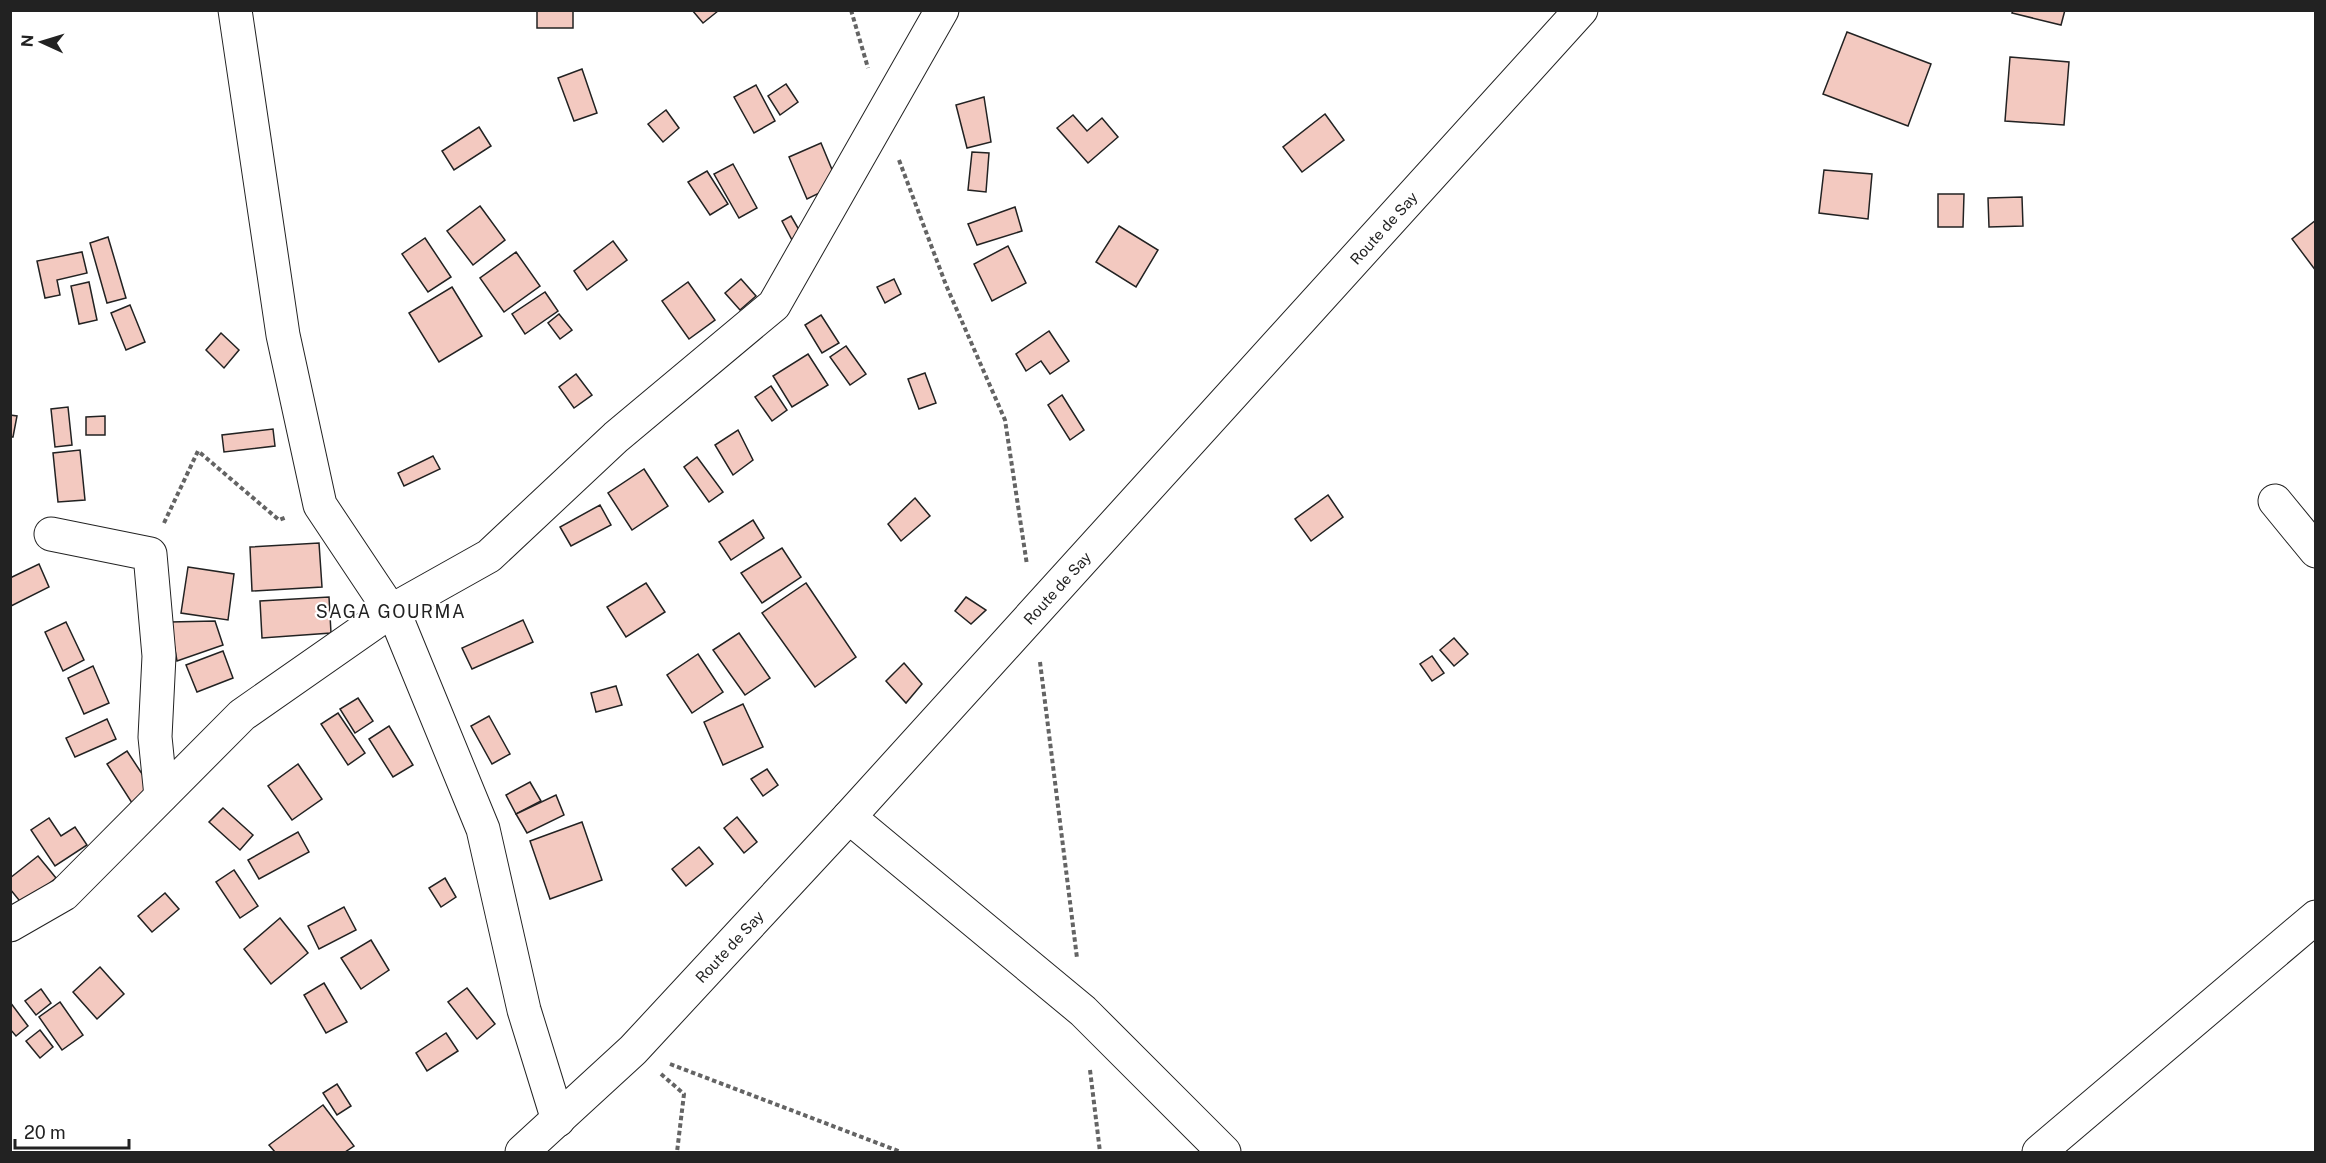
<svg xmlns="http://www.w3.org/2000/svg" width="2326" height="1163" viewBox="0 0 2326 1163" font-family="'Public Sans',sans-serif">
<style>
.building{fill:#f3c9c0;stroke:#222;stroke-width:1.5}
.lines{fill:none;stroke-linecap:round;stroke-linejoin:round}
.street-casing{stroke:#222;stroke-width:35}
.secondary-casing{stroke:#222;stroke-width:35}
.path{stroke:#646464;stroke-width:4;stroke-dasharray:4.5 3;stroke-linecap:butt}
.street{stroke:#fff;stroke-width:33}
.secondary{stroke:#fff;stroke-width:33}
.labels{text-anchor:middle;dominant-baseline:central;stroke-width:4.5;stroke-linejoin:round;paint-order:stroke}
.street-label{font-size:15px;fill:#222;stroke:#fff}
.quarter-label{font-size:18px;letter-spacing:1.5px;fill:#222;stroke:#fff}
</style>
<rect width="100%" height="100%" fill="#fff"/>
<!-- building -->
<g class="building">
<rect x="537" y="10" width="36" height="18"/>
<polygon points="692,10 718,10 718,11 703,23"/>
<polygon points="2013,10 2065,10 2061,25 2012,13"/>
<polygon points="1847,32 1931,64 1908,126 1823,94"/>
<polygon points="2010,57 2069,62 2064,125 2005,121"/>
<polygon points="582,69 597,113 574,121 558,78"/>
<polygon points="786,84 798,102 780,115 768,96"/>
<polygon points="756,85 775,121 754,133 734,97"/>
<polygon points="984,97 991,142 967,148 956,105"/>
<polygon points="666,110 679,128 663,142 648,124"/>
<polygon points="1325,114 1344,140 1302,172 1283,147"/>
<polygon points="1073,115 1087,131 1102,118 1118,137 1088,163 1057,128"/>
<polygon points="479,127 491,146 454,170 442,151"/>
<polygon points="821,143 838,184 807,199 789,157"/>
<polygon points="972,152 989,153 986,192 968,190"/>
<polygon points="733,164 757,208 739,218 714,174"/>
<polygon points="1824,170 1872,174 1868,219 1819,213"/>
<polygon points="707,171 728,204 710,215 688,182"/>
<polygon points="1938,194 1964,194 1963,227 1938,227"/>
<polygon points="2022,197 2023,226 1989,227 1988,198"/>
<polygon points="480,206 505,240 473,265 447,231"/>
<polygon points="1015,207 1022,231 977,245 968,224"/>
<polygon points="791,216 802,235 792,240 782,221"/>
<polygon points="2316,220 2316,271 2292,239"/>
<polygon points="1119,226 1158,250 1136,287 1096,262"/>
<polygon points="108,237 126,298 107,303 90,243"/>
<polygon points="425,238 451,277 428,292 402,254"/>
<polygon points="613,241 627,260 587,290 574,271"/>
<polygon points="1008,246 1026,283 992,301 974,264"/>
<polygon points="82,252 87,273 57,280 60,295 45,298 37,261"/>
<polygon points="516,252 540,286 504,312 480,278"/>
<polygon points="741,279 756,296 740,310 725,293"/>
<polygon points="894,279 901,294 885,303 877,287"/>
<polygon points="89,282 97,320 79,324 71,286"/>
<polygon points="688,282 715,320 689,339 662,301"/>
<polygon points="452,287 482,336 439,362 409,313"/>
<polygon points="545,292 558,311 525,334 512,314"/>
<polygon points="130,305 145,342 126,350 111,313"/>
<polygon points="559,314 572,330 560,339 548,323"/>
<polygon points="821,315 839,343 822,353 805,325"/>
<polygon points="1049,331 1069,361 1050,374 1041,361 1026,371 1016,354"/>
<polygon points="221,333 239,350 224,368 206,350"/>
<polygon points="846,346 866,374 850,385 830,357"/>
<polygon points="808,354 828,385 792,407 773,376"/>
<polygon points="925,373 936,403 919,409 908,379"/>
<polygon points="576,374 592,395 574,408 559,387"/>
<polygon points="771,386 787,410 772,421 755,397"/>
<polygon points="1062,395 1084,430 1070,440 1048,405"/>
<polygon points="68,407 72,445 55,447 51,409"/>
<polygon points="10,415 17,416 13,437 10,437"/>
<polygon points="105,416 105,435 86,435 86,417"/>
<polygon points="273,429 275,446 224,452 222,435"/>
<polygon points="738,430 753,460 733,475 715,445"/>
<polygon points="80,450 85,500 58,502 53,453"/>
<polygon points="433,456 440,469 404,486 398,473"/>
<polygon points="697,457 723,492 709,502 684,467"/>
<polygon points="644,469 668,506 632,530 608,493"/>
<polygon points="1328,495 1343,517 1311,541 1295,519"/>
<polygon points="915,498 930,516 901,541 888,524"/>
<polygon points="600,505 611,525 571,546 560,527"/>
<polygon points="753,520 764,538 731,560 719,542"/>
<polygon points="319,543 322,587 252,591 250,547"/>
<polygon points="782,548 801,577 762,603 741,573"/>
<polygon points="39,564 49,587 11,606 10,578"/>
<polygon points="188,567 234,574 228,620 181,613"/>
<polygon points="646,583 665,612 626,637 607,607"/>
<polygon points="806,583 856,657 815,687 762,613"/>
<polygon points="329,597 331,633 262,638 260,601"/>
<polygon points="966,597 986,610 971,624 955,611"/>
<polygon points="523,620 533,642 472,669 462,648"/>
<polygon points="215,621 223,645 177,661 170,622"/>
<polygon points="66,622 84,660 63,671 45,632"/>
<polygon points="739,633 770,678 745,695 713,650"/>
<polygon points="1454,638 1468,654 1454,666 1440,650"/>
<polygon points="223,651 233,678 197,692 186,665"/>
<polygon points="698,654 723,692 692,713 667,675"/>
<polygon points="1432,656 1444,673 1432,681 1420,664"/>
<polygon points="904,663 922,684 906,703 886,681"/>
<polygon points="93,666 109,703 84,714 68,678"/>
<polygon points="616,686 622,705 596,712 591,693"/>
<polygon points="358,698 373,721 355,733 340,709"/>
<polygon points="743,704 763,747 723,765 704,722"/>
<polygon points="338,713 365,753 348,765 321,724"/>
<polygon points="489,716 510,754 492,764 471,726"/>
<polygon points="107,719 116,739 75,757 66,738"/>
<polygon points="389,726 413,765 393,777 369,739"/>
<polygon points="127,751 152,789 132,803 107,764"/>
<polygon points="298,764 322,799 292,820 268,786"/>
<polygon points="767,769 778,785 763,796 751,779"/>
<polygon points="530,782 541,801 516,814 506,795"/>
<polygon points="556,795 564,815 527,833 516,814"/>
<polygon points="223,808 253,835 240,850 209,822"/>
<polygon points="737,817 757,842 744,853 724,828"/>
<polygon points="49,818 61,836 75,827 87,845 55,866 31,830"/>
<polygon points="582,822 602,880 550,899 530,841"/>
<polygon points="298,832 309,852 259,879 248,860"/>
<polygon points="699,847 713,864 686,886 672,869"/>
<polygon points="38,856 56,878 23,905 10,889 10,878"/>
<polygon points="234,870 258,906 240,918 216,882"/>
<polygon points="445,878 456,897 441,907 429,888"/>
<polygon points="165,893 179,909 152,932 138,916"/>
<polygon points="344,907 356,930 319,949 308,926"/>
<polygon points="280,918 308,953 271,984 244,949"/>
<polygon points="371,940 389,970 361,989 341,958"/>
<polygon points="100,967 124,994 97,1019 73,992"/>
<polygon points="324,983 347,1022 326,1033 304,995"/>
<polygon points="467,988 495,1024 477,1039 448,1002"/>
<polygon points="41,989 51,1003 36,1015 25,1001"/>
<polygon points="10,1002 28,1026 16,1036 10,1029"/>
<polygon points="60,1002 83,1035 62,1050 39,1017"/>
<polygon points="40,1030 53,1047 40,1058 26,1041"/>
<polygon points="446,1033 458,1051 427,1071 416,1053"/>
<polygon points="337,1084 351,1106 337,1115 323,1093"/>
<polygon points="323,1105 354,1146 345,1152 275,1152 269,1145"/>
</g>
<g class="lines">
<!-- street casing -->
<g class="street-casing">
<g id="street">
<polyline points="235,10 283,335 320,505 398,622 483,829 524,1010 558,1120"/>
<polyline points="2275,501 2316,551"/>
<polyline points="51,534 150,554 159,656 155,737 161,796"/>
<polyline points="849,817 1083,1011 1224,1152"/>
<polyline points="10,925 64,894 242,715 391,611 489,556 616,437 774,305 942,10"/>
<polyline points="2039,1152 2316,917"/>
</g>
</g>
<!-- secondary casing -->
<g class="secondary-casing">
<g id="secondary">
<path id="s1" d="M522 1152 633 1050 849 817 1581 10"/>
</g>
</g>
<!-- path -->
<g class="path">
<polyline points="851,10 868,68"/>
<polyline points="899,160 946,285 1005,420 1027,565"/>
<polyline points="164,523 198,451 279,520 287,517"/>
<polyline points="1040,662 1077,958"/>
<polyline points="670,1064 901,1152"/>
<polyline points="1090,1070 1100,1152"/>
<polyline points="661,1074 684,1094 677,1152"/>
</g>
<!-- street -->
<use href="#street" class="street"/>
<!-- secondary -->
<use href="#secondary" class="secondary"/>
</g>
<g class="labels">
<!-- street labels -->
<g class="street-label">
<text stroke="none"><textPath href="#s1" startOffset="1264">Route de Say</textPath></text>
<text stroke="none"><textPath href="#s1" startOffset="778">Route de Say</textPath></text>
<text stroke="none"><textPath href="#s1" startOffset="292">Route de Say</textPath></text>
</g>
<!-- quarter labels -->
<g class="quarter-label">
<text x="391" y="611">SAGA GOURMA</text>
</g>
</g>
<!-- border -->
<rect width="2326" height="1163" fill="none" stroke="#222222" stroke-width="24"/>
<!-- north arrow -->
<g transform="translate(42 42) rotate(274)" stroke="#ffffff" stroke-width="4.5" paint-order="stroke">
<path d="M0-4.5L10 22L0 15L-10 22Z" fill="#222222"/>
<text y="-9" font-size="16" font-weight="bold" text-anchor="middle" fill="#222222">N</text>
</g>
<!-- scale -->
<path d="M15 1139v9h114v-9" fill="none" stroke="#222222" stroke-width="3"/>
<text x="24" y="1139" font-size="18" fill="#222222" stroke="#ffffff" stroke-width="4.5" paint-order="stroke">20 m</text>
</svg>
